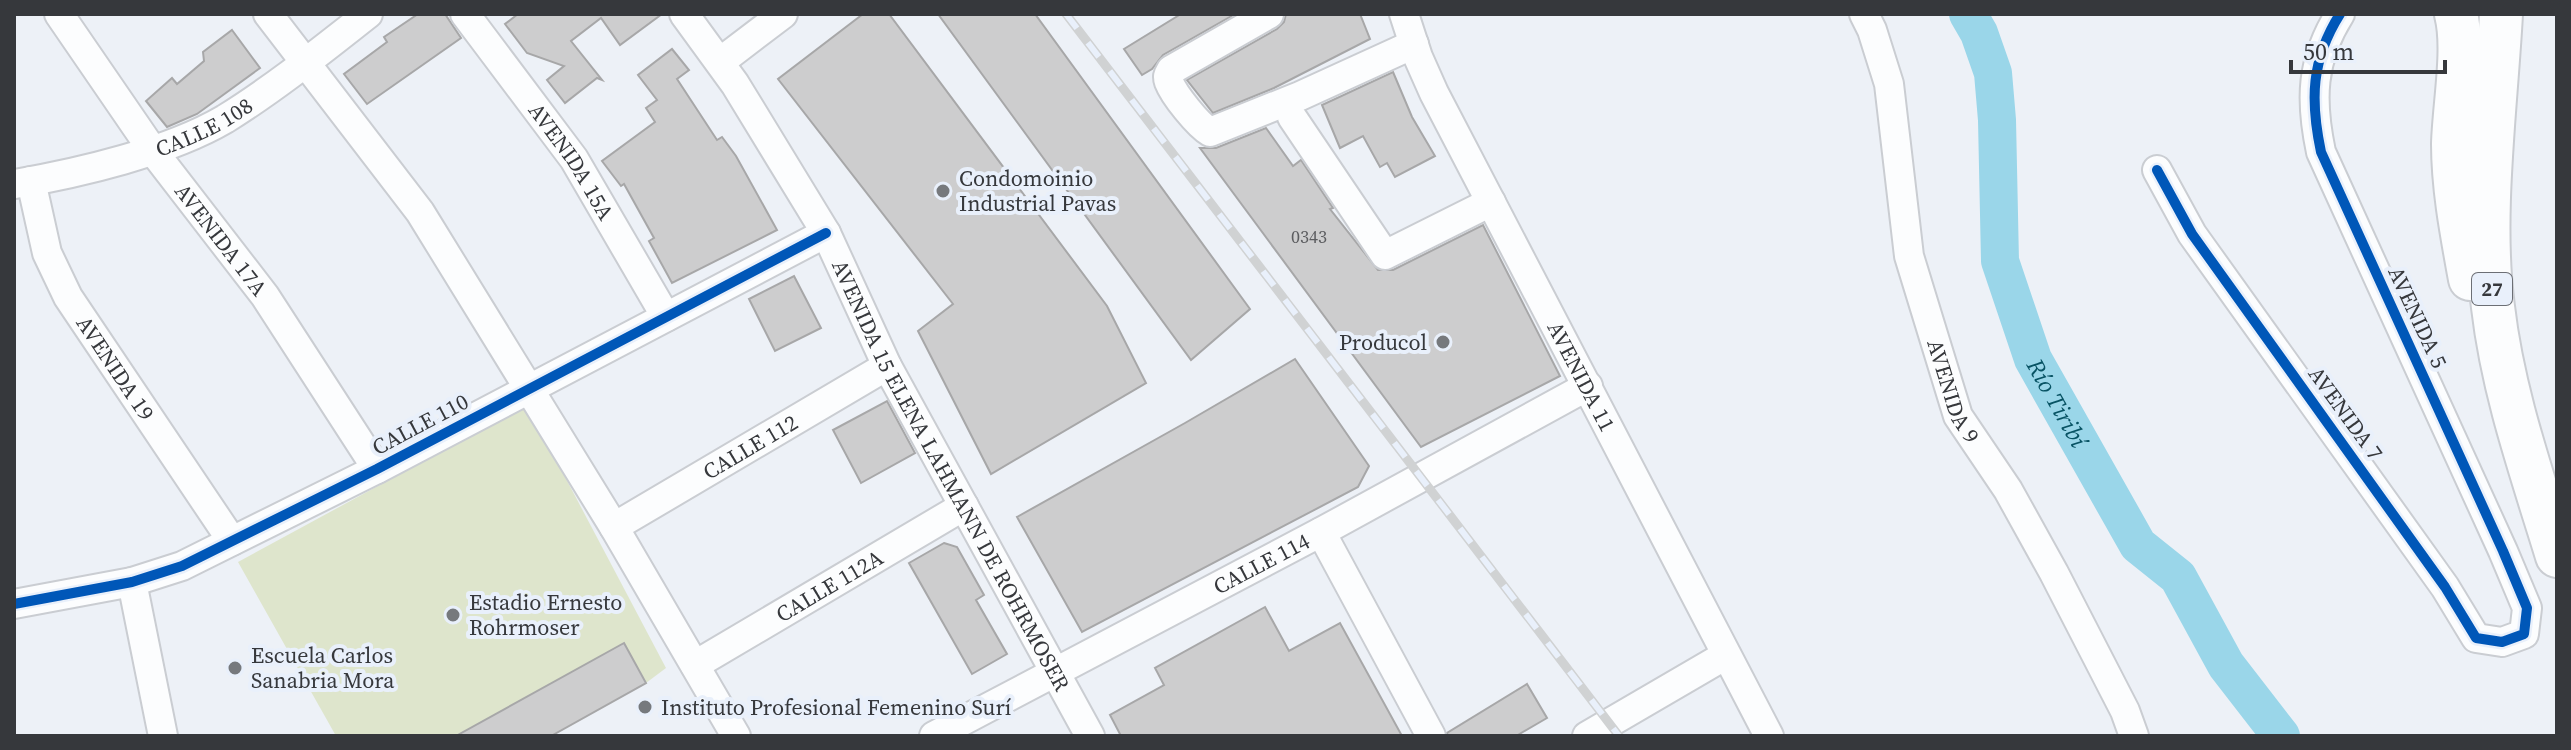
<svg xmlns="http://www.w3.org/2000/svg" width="2571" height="750" viewBox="0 0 2571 750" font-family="'Source Serif 4',serif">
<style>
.green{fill:#dee5cc}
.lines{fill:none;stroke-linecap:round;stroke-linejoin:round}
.river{stroke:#9ad6e9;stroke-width:38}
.building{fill:#cdcdce;stroke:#a7a7a8;stroke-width:2}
.minor-casing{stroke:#cacdd2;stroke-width:32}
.highway-casing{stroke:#cacdd2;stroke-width:46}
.minor{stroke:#fcfdfe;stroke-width:28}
.highway{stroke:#fcfdfe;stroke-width:42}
.rail-casing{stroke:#d0d2d3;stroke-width:9}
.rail{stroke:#e9f0fb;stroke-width:6;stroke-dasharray:18;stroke-linecap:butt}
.cycleway-casing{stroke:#e9f0fb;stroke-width:15}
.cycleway{stroke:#0057b8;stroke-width:10}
.poi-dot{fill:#76797d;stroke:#e9f0fb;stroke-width:3}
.labels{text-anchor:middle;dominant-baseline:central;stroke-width:8;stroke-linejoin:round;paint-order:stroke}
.number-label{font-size:18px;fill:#5c5d60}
.shield{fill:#e9f0fb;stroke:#6c6f75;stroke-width:2}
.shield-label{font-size:20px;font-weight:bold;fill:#36383c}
.street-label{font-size:22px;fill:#36383c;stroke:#e9f0fb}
.poi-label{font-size:22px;fill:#36383c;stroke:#e9f0fb;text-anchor:start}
.water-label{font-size:24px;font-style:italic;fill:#085364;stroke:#e9f0fb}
</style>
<rect width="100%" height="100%" fill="#edf1f7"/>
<!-- green -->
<polygon class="green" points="527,405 666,668 646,683 545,736 336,736 238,562"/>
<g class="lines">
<!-- river -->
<path class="river" id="s1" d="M1968 14 1979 33 1993 73 1997 120 2000 261 2033 359 2138 545 2178 577 2226 665 2281 736"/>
</g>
<!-- building -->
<g class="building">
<polygon points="418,14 445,14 461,38 367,104 344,74 387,42 384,37"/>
<polygon points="518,14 662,14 620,45 601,18 571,41 602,80 597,78 565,103 547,80 564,66 527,53 505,24"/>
<polygon points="863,14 889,14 1107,306 1146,383 991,474 918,331 953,304 778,79"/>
<polygon points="938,14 1035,14 1250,309 1191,360"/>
<polygon points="1181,14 1235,14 1163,55 1152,69 1142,75 1124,49"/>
<polygon points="1286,14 1360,14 1370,39 1274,88 1213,113 1187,80 1277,29 1284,22"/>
<polygon points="232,30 260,68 197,114 167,127 146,101 172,78 177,84 204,61 203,52"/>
<polygon points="672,49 689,70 677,79 717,140 722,137 736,156 777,230 672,283 649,241 654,238 624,184 621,186 602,161 655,122 646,108 657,100 638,75"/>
<polygon points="1393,72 1412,117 1435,156 1395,177 1387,163 1380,167 1363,136 1340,148 1322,105"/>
<polygon points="1266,128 1293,166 1301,160 1333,208 1330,209 1378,270 1393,270 1483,225 1560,376 1421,447 1200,148 1216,148"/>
<polygon points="794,276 821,328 775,351 749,299"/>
<polygon points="1295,359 1369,466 1358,487 1082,632 1017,517 1185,423"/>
<polygon points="887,401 915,453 861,483 833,430"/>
<polygon points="944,543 957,547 984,595 976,600 1007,654 972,674 909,563"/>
<polygon points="1265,607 1289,651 1340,623 1402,736 1121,736 1110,715 1164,685 1155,668"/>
<polygon points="624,643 646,683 551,736 456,736"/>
<polygon points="1527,684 1547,718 1516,736 1448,736 1447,733"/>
</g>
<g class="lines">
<!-- minor casing -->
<g class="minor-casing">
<g id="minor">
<path id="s2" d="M59 14 153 151 265 296 377 469"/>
<polyline points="268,14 420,212 614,527 736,736"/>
<path id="s3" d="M465 14 574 159 666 317"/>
<path id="s4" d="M684 14 735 84 826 233 887 366 1090 736"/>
<path d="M1269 14 1171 70C1168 75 1167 76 1169 82 1174 95 1198 125 1210 132L1300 96 1414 44"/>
<path id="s5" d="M1404 14 1418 57 1434 93 1769 736"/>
<path id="s6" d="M1864 14 1872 30 1889 84 1909 256 1958 416 2008 490 2054 573 2125 711 2134 736"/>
<polyline points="720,62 783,14"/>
<polyline points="1292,117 1385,255 1491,202"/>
<path d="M2157 170 2192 234 2445 587 2476 638 2502 642 2524 634 2527 608 2503 551 2321 152C2310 100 2311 60 2340 14"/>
<path id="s7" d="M31 181 47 253 68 297 232 541"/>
<path id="s8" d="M15 184C79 173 169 152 225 119 275 88 322 50 368 14"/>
<path id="s9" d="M614 527 887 366"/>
<polyline points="1321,532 1431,736"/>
<polyline points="132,582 163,736"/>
<polyline points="14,604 132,582 182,566 377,469 826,233"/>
<path id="s10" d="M695 665 964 506"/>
<path id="s11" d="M934 736 1321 532 1588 386"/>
<polyline points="1587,736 1726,655"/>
</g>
</g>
<!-- highway casing -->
<g class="highway-casing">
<g id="highway">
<path d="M2456 14C2465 49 2454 106 2453 144 2453 189 2462 235 2470 279"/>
<path d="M2501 14C2496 107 2481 216 2493 307 2503 393 2532 474 2557 556"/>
</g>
</g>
<!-- minor -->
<use href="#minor" class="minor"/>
<!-- highway -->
<use href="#highway" class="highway"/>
<!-- rail casing -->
<g class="rail-casing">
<polyline id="rail" points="1066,14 1619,736"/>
</g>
<!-- rail -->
<use href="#rail" class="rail"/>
<!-- cycleway casing -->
<g class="cycleway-casing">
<g id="cycleway">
<path d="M2157 170 2192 234 2445 587 2476 638 2502 642 2524 634 2527 608 2503 551 2321 152C2310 100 2311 60 2340 14"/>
<polyline points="14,604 132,582 182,566 377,469 826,233"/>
</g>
</g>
<!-- cycleway -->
<use href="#cycleway" class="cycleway"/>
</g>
<!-- markers -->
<g class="poi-dot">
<circle cx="943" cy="191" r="8"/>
<circle cx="1443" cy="342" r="8"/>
<circle cx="453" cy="615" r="8"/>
<circle cx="235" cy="668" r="8"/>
<circle cx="645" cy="707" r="8"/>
</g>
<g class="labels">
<!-- number labels -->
<g class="number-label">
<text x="1309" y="236">0343</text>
</g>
<!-- shield labels -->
<rect class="shield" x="2472" y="273" width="40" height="32" rx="6"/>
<g class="shield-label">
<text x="2492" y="289">27</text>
</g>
<!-- street labels -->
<g class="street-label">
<text stroke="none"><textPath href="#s8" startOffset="198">CALLE 108</textPath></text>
<text stroke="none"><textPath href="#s3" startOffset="182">AVENIDA 15A</textPath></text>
<text stroke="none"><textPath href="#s2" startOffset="278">AVENIDA 17A</textPath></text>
<text transform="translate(2418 317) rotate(65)">AVENIDA 5</text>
<text stroke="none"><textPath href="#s7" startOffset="208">AVENIDA 19</textPath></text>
<text stroke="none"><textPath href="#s5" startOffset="404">AVENIDA 11</textPath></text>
<text stroke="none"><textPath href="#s6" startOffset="390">AVENIDA 9</textPath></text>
<text transform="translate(2346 413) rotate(54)">AVENIDA 7</text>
<text transform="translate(420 424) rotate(-28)">CALLE 110</text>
<text stroke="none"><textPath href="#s9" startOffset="158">CALLE 112</textPath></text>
<text stroke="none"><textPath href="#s4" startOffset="534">AVENIDA 15 ELENA LAHMANN DE ROHRMOSER</textPath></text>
<text stroke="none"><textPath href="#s11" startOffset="370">CALLE 114</textPath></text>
<text stroke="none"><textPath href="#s10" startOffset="156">CALLE 112A</textPath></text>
</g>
<!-- poi labels -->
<g class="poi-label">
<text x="959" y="178">Condomoinio<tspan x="959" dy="25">Industrial Pavas</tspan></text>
<text x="1427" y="342" text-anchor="end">Producol</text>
<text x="469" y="602">Estadio Ernesto<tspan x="469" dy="25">Rohrmoser</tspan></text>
<text x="251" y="655">Escuela Carlos<tspan x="251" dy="25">Sanabria Mora</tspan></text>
<text x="661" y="707">Instituto Profesional Femenino Surí</text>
</g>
<!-- water labels -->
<g class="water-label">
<text stroke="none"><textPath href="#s1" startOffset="406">Río Tiribí</textPath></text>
</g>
</g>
<!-- border -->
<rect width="2571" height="750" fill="none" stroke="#36383c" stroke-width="32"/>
<!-- scale -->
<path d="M2291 60v12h154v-12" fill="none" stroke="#36383c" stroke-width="4"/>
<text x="2303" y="60" font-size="24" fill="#36383c" stroke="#e9f0fb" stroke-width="6" paint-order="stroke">50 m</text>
</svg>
